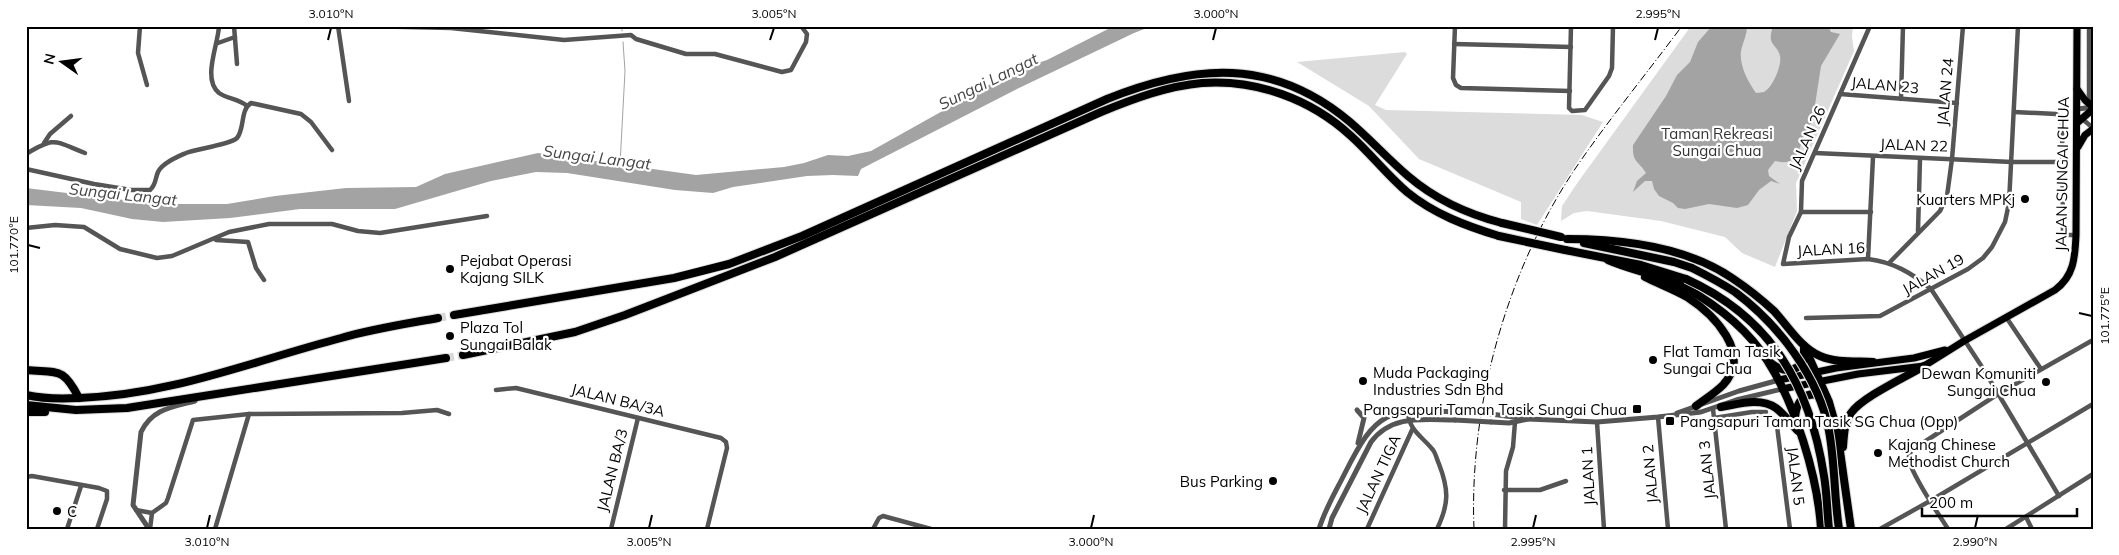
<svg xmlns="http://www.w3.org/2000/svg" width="2119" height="555" viewBox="0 0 2119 555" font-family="Mulish,sans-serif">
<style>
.green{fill:#dcdcdc}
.water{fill:#a3a3a3}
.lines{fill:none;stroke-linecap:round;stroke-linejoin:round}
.stream{stroke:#a3a3a3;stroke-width:1}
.motorway-tunnel{stroke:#d9d9d9;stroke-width:8;stroke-dasharray:8 4;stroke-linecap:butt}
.primary-casing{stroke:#dbdbdb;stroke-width:9}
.motorway-casing{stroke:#dbdbdb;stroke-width:10}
.minor{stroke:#555;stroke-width:4.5}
.tertiary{stroke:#555;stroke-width:5}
.primary{stroke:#000;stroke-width:7}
.motorway{stroke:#000;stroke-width:8}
.rail{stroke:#000;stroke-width:1;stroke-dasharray:8 2.5 1 2.5;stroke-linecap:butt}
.motorway-bridge-casing{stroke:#dbdbdb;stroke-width:10;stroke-linecap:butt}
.tertiary-bridge{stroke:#555;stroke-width:5}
.motorway-bridge{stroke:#000;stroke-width:8}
.ticks{fill:none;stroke:#000;stroke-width:2}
.poi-dot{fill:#000;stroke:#fff;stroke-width:2}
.labels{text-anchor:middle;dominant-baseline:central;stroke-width:4.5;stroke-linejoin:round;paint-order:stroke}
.street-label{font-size:15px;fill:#000;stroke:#fff}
.park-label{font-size:15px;fill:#333;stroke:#fff}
.poi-label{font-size:15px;fill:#000;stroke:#fff;text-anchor:start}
.water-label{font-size:16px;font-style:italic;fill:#444;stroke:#fff}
.neatline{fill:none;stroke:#000;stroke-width:2}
.ticks-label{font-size:12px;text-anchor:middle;fill:#000}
</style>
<rect width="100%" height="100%" fill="#fff"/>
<!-- green -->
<g class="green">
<polygon points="1691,26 1853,26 1852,37 1854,51 1796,183 1797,211 1775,267 1742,253 1725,237 1661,221 1587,211 1574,213 1561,221 1562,206 1578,182"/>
<polygon points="1405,52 1407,54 1375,105 1386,110 1582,115 1603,122 1537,225 1521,219 1521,202 1419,159 1369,106 1297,62"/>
</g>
<!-- water -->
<g class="water">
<polygon points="1114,26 1152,26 1134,33 1019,88 861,169 858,176 833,175 807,176 733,187 713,193 675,190 567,173 536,172 491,181 395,209 300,209 230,218 163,222 132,219 81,208 26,205 26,188 157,204 227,204 275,196 346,188 416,187 445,174 538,153 696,175 784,167 804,163 828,155 848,156 871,151 1014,71 1047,60"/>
<path d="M1712 26H1747C1747 35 1743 42 1741 51 1739 65 1748 82 1756 93 1758 93 1763 92 1764 92 1773 87 1782 65 1780 56 1777 43 1766 46 1773 27L1828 26 1831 32 1840 34 1821 66 1815 105V118C1812 122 1808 126 1806 131 1798 148 1800 167 1775 161L1768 170 1769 176 1780 184 1771 181 1759 190 1748 205 1737 208 1709 204 1685 209 1678 208 1673 203 1659 196 1654 189 1652 181H1645L1633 192 1637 181 1646 173C1639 161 1632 163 1633 145L1666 96 1677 75 1690 62 1698 42Z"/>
</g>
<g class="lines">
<!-- stream -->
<g class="stream">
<polyline points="622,26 622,31"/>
<polyline points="620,165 625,71 623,42"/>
</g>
<!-- motorway-tunnel -->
<g class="motorway-tunnel">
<polyline points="438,318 454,315"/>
<polyline points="446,358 463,355"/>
</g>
<!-- primary casing -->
<g class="primary-casing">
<g id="primary">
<polyline points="2077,89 2085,100 2093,107"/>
<polyline points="2077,123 2093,109"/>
<polyline points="2078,147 2085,135 2093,129"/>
<polyline points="1779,380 1836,368 1914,358 1945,350"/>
<path d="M1782 389 1858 374 1924 366 1964 341 2055 290C2074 276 2075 258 2076 235L2077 26"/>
</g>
</g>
<!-- motorway casing -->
<g class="motorway-casing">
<g id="motorway">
<path d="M1567 239C1622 239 1685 246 1732 278 1747 288 1761 299 1774 311 1788 326 1801 348 1820 356 1836 363 1856 361 1873 362"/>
<polyline points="1584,243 1674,262 1692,268"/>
<polyline points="1565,250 1641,265 1686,279"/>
<path d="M1608 260C1633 271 1661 275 1686 288 1716 305 1748 330 1767 360 1795 403 1818 478 1821 529"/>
<path d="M1645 277C1659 284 1673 289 1687 297 1713 314 1753 353 1723 385 1715 393 1705 399 1696 406"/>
<path d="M454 315 674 278 729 264 802 236 1107 99C1194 64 1273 57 1350 122 1370 139 1388 159 1408 176 1436 200 1467 214 1502 223"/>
<polyline points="1804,346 1829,402 1837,430 1851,529"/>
<path d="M463 355 575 332 625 315 775 257 1101 112C1133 99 1167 86 1202 83 1256 79 1311 99 1351 136 1371 154 1387 175 1407 192 1434 214 1466 226 1499 236"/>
<path d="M1771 363C1782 372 1795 374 1804 360V349"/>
<path d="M26 370C59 373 63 367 79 398"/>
<path d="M26 395C44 399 61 399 79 398 171 395 253 361 341 338 372 329 405 324 438 318"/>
<polyline points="26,405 76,410 127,408 446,358"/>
<path d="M1721 407C1739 404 1760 397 1776 408 1784 414 1791 424 1798 431"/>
<polyline points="26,412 45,412"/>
<path d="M1795 418C1796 402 1805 390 1822 396"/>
<path d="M1843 447C1844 435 1844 423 1851 413 1862 397 1906 377 1924 366"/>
</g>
</g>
<!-- minor -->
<g class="minor">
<polyline points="140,26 138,53 147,85"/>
<path d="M219 26C218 46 202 79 219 93 228 99 239 99 247 106"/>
<polyline points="234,26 237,64"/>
<polyline points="338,26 349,101"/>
<polyline points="363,26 451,28 564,40 631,35 636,39 686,54 715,54 782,72 791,70 806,42 807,34 801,26"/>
<polyline points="1455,26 1453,78 1456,85 1461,88 1570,91"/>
<polyline points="1571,26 1569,108 1572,111 1585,110 1609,76 1612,68 1613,26"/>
<path d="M1870 26 1802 181 1801 212 1789 237 1783 264 1868 259C1893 262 1912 273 1931 289L1984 370 2059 496"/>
<polyline points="2089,26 2089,95 2092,105"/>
<polyline points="218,43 235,37"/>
<polyline points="1454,44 1571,47"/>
<polyline points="1840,94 1957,103"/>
<polyline points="1901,99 1903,26"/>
<polyline points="2014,112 2056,114 2062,119 2063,235 2076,235"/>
<polyline points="2080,117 2093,128"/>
<polyline points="44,143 50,134 71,116"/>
<polyline points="1815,153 2012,162 2063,162"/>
<path d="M26 154C56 136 54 141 85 153"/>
<path d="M26 169 94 184 131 190H150C156 185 155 179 158 172 162 163 177 157 186 153 197 149 232 144 237 138 245 128 240 110 251 103L301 114 311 122 332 150"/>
<polyline points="1801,212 1871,212"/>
<polyline points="26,228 55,225 84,227 120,249 157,258 172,256 229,232 269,224 332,224 358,231 380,233 487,216"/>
<polyline points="1918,231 1920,159"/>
<polyline points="216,240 248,242 256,268 264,280"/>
<polyline points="1868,259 1873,157"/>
<polyline points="1889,263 1940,211 1947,196 1952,159 1963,26"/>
<polyline points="2006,317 2041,369"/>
<polyline points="1806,318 1880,316 1968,269 1983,258 1992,247 2005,222 2009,203 2018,26"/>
<polyline points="496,390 516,388 721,438 726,442 727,448 707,529"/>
<polyline points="1713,409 1726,529"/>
<path d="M1408 412C1409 431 1422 436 1433 450 1436 454 1437 460 1439 464 1449 490 1449 504 1437 529"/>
<polyline points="1658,417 1668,529"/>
<polyline points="1714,418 1752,412 1766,412"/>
<polyline points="1597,422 1604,529"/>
<polyline points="1777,426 1790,529"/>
<polyline points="26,477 32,476 99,488 107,491 107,499 97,529"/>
<polyline points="1504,490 1540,490 1566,481"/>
<polyline points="136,510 152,513"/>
<polyline points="2026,517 2032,529"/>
<polyline points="67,529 81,486"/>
<polyline points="150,529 152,513 166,503 168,498 193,420 249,414 402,413 437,410 449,414"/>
<polyline points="215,529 249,414"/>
<polyline points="611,529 638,418"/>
<polyline points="873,529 879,518 883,516 931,529"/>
<polyline points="1367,529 1412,430"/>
<polyline points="1505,529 1506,471 1513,447 1515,422"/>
<polyline points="1880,529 1930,501 2093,404"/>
<path d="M1948 529C1936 510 1916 482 1909 461 1908 457 1909 454 1912 450L1998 394 2093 340"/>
<polyline points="2006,529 2093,474"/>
</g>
<!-- tertiary -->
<g class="tertiary">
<polyline points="2078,109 2093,107"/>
<polyline points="1357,410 1364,418 1358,443"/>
<polyline points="1677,413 1739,391 1779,380"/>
<polyline points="1491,414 1528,419 1597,422 1658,417 1701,412 1736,400 1782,389"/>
<polyline points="1491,422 1509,423 1528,419"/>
<path d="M149 529 133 505 141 432C152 409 172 407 195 401"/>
<path d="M1319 529C1325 509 1336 491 1345 473 1376 411 1387 408 1455 412"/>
<path d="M1329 529 1332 518 1371 442C1392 414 1424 420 1455 420"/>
</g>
<!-- primary -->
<use href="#primary" class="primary"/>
<!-- motorway -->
<use href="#motorway" class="motorway"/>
<!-- rail -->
<path class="rail" d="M1474 529C1469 405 1507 269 1577 166 1610 118 1647 73 1682 26"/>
<!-- motorway-bridge casing -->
<g class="motorway-bridge-casing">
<g id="motorway-bridge">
<polyline points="1502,223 1561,237"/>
<polyline points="1499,236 1565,250"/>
<path d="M1692 268C1706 275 1721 283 1735 292 1778 324 1819 377 1829 431 1835 463 1834 496 1839 529"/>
<path d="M1686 279C1772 318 1810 386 1824 476 1827 493 1827 511 1829 529"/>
</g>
</g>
<!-- tertiary-bridge -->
<g class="tertiary-bridge">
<polyline points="1455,412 1491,414"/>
<polyline points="1455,420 1491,422"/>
</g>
<!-- motorway-bridge -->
<use href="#motorway-bridge" class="motorway-bridge"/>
</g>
<!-- ticks -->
<path class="ticks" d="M328 40 331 28M770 40 774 28M1213 40 1216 28M1655 40 1658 28M28 245 40 248M2079 313 2092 316M207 528 210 515M649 528 652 515M1091 528 1094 515M1533 528 1536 515M1975 528 1978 515"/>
<!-- markers -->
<g class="poi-dot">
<circle cx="2025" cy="199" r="5"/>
<circle cx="450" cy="269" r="5"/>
<circle cx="450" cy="336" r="5"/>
<circle cx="1653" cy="360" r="5"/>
<circle cx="1363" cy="381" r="5"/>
<circle cx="2046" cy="382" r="5"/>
<rect x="1632" y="404" width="10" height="10" rx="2.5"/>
<rect x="1665" y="416" width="10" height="10" rx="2.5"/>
<circle cx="1878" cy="453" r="5"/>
<circle cx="1273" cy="481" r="5"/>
<circle cx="57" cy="511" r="5"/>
</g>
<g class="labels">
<!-- street labels -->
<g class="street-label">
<text transform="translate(1885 85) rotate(5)">JALAN 23</text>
<text transform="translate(1945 92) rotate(-85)">JALAN 24</text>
<text transform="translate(1807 138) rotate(-66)">JALAN 26</text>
<text transform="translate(1914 145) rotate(2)">JALAN 22</text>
<text transform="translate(2062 174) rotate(-89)">JALAN SUNGAI CHUA</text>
<text transform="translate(1831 249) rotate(-3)">JALAN 16</text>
<text transform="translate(1933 274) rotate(-29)">JALAN 19</text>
<text transform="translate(618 400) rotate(14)">JALAN BA/3A</text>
<text transform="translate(612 470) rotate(-76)">JALAN BA/3</text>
<text transform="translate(1707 470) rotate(-96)">JALAN 3</text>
<text transform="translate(1378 474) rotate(-65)">JALAN TIGA</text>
<text transform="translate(1650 474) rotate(-95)">JALAN 2</text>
<text transform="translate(1588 476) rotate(-93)">JALAN 1</text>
<text transform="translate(1796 476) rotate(83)">JALAN 5</text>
</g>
<!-- park labels -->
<g class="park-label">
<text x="1717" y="133">Taman Rekreasi<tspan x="1717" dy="17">Sungai Chua</tspan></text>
</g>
<!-- poi labels -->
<g class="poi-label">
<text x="2015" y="199" text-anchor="end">Kuarters MPKj</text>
<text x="460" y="260">Pejabat Operasi<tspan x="460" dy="17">Kajang SILK</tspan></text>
<text x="460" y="327">Plaza Tol<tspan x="460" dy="17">Sungai Balak</tspan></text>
<text x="1663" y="351">Flat Taman Tasik<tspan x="1663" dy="17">Sungai Chua</tspan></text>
<text x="1373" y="372">Muda Packaging<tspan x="1373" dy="17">Industries Sdn Bhd</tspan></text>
<text x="2036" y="373" text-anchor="end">Dewan Komuniti<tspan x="2036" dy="17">Sungai Chua</tspan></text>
<text x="1627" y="409" text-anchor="end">Pangsapuri Taman Tasik Sungai Chua</text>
<text x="1680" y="421">Pangsapuri Taman Tasik SG Chua (Opp)</text>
<text x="1888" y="444">Kajang Chinese<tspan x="1888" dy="17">Methodist Church</tspan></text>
<text x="1263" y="481" text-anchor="end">Bus Parking</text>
<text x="67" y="511">C</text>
</g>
<!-- water labels -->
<g class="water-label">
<text transform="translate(988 81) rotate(-26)">Sungai Langat</text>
<text transform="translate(597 157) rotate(7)">Sungai Langat</text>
<text transform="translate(123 194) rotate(6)">Sungai Langat</text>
</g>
</g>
<!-- border -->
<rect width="2119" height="555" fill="none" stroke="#ffffff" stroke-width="55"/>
<!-- north arrow -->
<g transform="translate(62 62) rotate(284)" stroke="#ffffff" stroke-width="4" paint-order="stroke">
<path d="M0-4L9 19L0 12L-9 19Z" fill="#000000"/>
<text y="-8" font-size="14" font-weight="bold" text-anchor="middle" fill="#000000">N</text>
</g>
<!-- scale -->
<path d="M1922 508v8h155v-8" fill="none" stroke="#000000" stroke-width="2.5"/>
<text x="1929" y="508" font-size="15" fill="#000000" stroke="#ffffff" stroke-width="4" paint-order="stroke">200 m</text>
<rect x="28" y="28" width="2064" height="500" class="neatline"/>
<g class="ticks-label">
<text x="331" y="18">3.010°N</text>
<text x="774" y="18">3.005°N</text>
<text x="1216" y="18">3.000°N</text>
<text x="1658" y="18">2.995°N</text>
<text transform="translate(14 245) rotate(-90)" y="4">101.770°E</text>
<text transform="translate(2105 316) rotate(-90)" y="4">101.775°E</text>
<text x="207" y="546">3.010°N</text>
<text x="649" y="546">3.005°N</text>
<text x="1091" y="546">3.000°N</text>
<text x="1533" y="546">2.995°N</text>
<text x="1975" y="546">2.990°N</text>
</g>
</svg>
